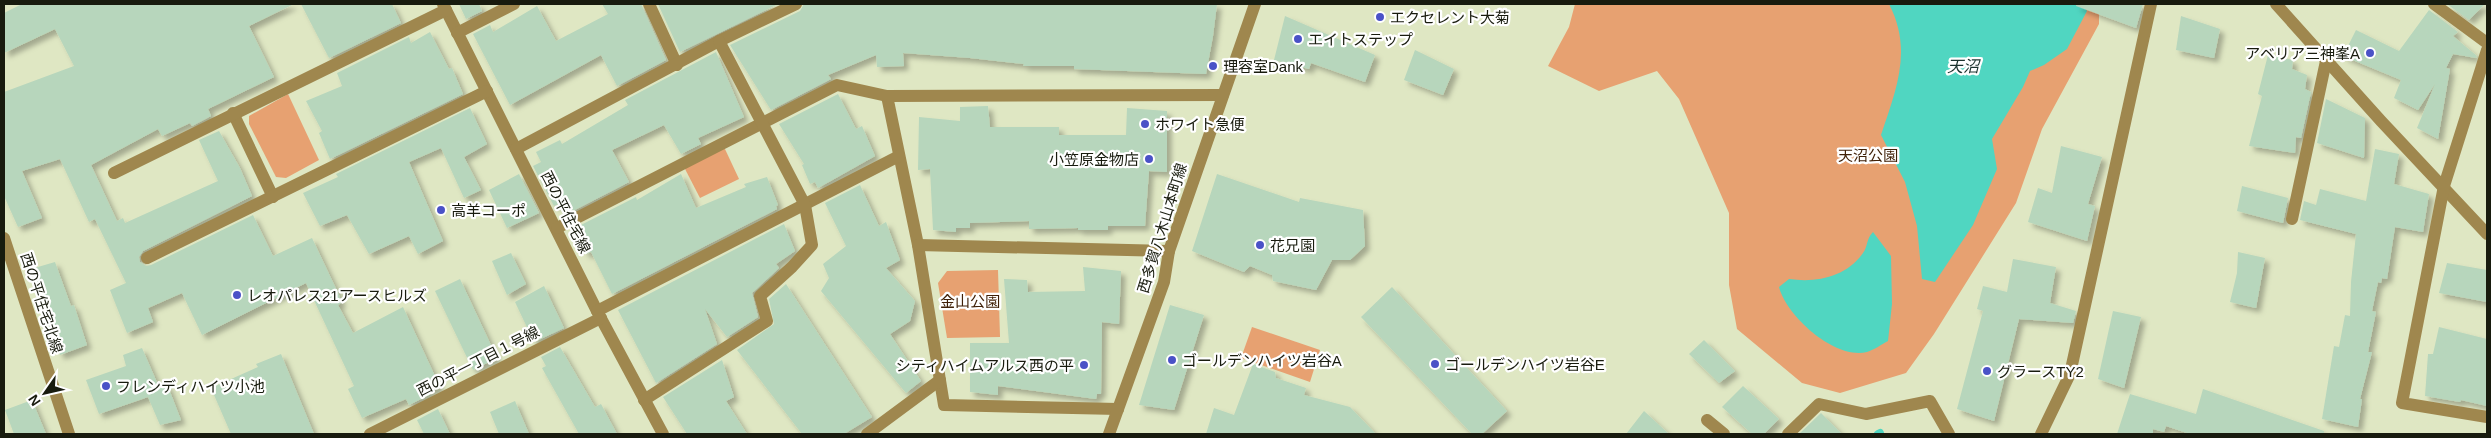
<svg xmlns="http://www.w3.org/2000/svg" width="2491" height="438" viewBox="0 0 2491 438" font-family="Helvetica,'Noto Sans JP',sans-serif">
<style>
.green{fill:#e7a171}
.water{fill:#50d6c1}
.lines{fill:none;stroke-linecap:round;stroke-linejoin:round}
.stream{stroke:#50d6c1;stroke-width:8}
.building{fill:#b7d6bc;filter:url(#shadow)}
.minor{stroke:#9f874e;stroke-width:12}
.poi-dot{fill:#4a52c7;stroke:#fff;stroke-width:2}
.labels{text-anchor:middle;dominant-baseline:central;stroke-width:4.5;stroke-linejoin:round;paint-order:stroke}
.poi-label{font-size:15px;fill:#181b0e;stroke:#fff;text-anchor:start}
.park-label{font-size:15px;fill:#402108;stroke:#fff}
.street-label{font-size:15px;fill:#181b0e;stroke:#fff}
.water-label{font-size:16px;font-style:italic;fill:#1b322e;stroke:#fff}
</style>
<defs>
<filter id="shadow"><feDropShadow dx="4.5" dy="4.5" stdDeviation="2.5" flood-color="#0004"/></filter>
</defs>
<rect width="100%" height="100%" fill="#dfe7c3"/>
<!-- green -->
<g class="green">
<polygon points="1575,4 2099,4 2099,24 2042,129 2016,203 1934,334 1906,373 1840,393 1802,383 1737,329 1729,285 1729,213 1679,99 1657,71 1599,91 1548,66 1569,27"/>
<polygon points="288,94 319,160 286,178 276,177 249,124 249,116"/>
<polygon points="724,147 739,179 700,198 684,167"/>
<polygon points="998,270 1000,337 947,338 938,283 947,271"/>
<polygon points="1252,327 1320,350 1310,382 1241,358"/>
</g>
<!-- water -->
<g class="water">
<path d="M1889 4H2082L2087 11 2067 49 2044 65 2030 71 2023 87 1992 139 1997 169 1973 225 1935 282 1922 279 1917 226 1905 182 1881 135C1896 90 1913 50 1889 4Z"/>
<path d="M1873 232 1891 256 1892 304 1888 341C1882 344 1874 350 1867 352 1834 360 1786 315 1779 287L1789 279C1817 283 1846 277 1863 253 1868 246 1866 239 1873 232Z"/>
</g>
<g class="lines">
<!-- stream -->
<polyline class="stream" points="1878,434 1880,433"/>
</g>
<!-- building -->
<g class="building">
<polygon points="22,4 294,4 249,26 274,77 208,109 211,116 192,126 190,123 162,136 158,129 91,165 117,221 123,218 125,223 218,181 199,140 219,131 240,168 252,196 143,251 139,257 140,262 146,266 151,265 253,215 273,256 312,238 339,295 341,303 338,305 353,333 403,307 440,387 429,392 431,394 409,405 406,399 362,418 348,389 354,386 306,283 202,335 182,293 148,308 153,322 127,333 110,290 126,283 95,219 89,222 60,159 22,171 42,218 18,227 4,196 4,92 74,66 55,29 4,53 4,13"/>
<polygon points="301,4 392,4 401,23 329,58"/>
<polygon points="459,4 479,4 482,11 466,19"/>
<polygon points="602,4 641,4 666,60 617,86 601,55 510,105 473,34 490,25 493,32 537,6 556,41 608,14"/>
<polygon points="658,4 778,4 680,52"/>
<polygon points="804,4 1217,4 1213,36 1206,74 1074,69 1074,66 1023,66 1024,64 970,58 903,53 904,66 877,67 876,55 828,75 831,79 771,110 730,45 800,11"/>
<polygon points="2076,4 2143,4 2136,28 2076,6"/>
<polygon points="2447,4 2485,4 2469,20"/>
<polygon points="2429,10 2458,32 2453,36 2477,56 2476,58 2453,54 2446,68 2450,69 2438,139 2417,128 2435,84 2418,110 2394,98 2401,80 2343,56 2356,30 2399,51"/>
<polygon points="1285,16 1375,55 1365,82 1311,63 1309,69 1274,60"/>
<polygon points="2181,16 2220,29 2214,58 2176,50"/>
<polygon points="430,32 449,69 452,68 463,94 330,159 319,133 322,131 306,101 342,86 337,73 409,37 411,43"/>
<polygon points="1415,50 1454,69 1443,95 1404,80"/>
<polygon points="716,52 744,117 698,138 701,144 681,154 664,125 612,150 629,182 565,215 560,203 554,206 533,166 541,162 536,152 560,140 562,144 628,105 625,100"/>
<polygon points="2268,55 2293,60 2292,69 2307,75 2305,89 2311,92 2301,138 2296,137 2295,153 2249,146 2262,96 2258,94"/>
<polygon points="838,94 856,129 862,126 875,156 818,188 815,182 810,184 802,165 804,164 779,124"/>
<polygon points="2326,99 2365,118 2364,158 2317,143"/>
<polygon points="988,106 990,127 1059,127 1059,135 1126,135 1127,108 1167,111 1167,172 1149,171 1145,226 1108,226 1108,230 1078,230 1078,228 1029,229 1029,221 970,223 970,228 956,228 956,232 933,230 930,169 918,170 919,117 960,121 960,107"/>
<polygon points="470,108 487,144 464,157 481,190 464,198 441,148 409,162 443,241 418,254 409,236 369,254 347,215 320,226 303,193 338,177 336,174"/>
<polygon points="2061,146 2102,157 2088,204 2095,206 2087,241 2028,222 2038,188 2052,193"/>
<polygon points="2375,149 2399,154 2394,184 2429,194 2423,232 2395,227 2387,279 2382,278 2381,283 2378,282 2372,311 2376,312 2368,352 2372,352 2360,399 2362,399 2358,427 2322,419 2334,346 2339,347 2345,315 2350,316 2351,282 2356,234 2300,220 2304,201 2316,205 2320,189 2366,201"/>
<polygon points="519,174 539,213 507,228 489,190"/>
<polygon points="681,174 696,208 746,187 744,184 767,177 778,205 776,206 777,209 612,294 591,252 586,254 573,229 636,197 637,200"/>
<polygon points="1217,174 1299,202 1300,198 1363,210 1365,246 1350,260 1332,260 1316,290 1273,281 1272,275 1250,266 1244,272 1192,251"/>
<polygon points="860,185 879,226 886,222 900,260 886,268 915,301 910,321 890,334 921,381 906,393 821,291 829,278 823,264 846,246 825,203"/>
<polygon points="2242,186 2288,198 2283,223 2237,211"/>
<polygon points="784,224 795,251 776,264 779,268 752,293 758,317 727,337 705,309 717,344 656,383 618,310"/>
<polygon points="2238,252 2265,258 2256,308 2230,302 2237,273"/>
<polygon points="511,253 526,284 507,295 492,261"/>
<polygon points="2013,259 2056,267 2050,303 2076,311 2073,323 2019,319 1994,421 1957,409 1983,311 1977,309 1983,286 2007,292"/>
<polygon points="55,262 71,306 74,305 87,345 60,355 45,315 50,314 31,269"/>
<polygon points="2447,263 2487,270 2487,302 2439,293"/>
<polygon points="1083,267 1121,271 1119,324 1102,322 1101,394 1097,394 1096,399 998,386 998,395 970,392 970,343 1009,343 1004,279 1027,280 1028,292 1085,291"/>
<polygon points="460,279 497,358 473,370 435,291"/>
<polygon points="786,284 872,417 844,434 802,434 737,350 774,324 769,299"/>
<polygon points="544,286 564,328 534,342 515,302"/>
<polygon points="1392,287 1507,411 1482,434 1472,434 1361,317"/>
<polygon points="1170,305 1204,315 1174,410 1139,405"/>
<polygon points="2113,311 2141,317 2124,388 2098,379"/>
<polygon points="2439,327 2487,339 2487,406 2461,400 2460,402 2425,396 2428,354 2433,354"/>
<polygon points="1704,340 1735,371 1719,383 1689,354"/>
<polygon points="560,347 595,407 601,404 617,434 579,434 542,368 546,366 541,357"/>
<polygon points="142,348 159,387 167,384 181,420 160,425 148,397 99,414 86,380 126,366 123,355"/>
<polygon points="281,354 314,434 231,434 211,388 258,367 256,364"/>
<polygon points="722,360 734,397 726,401 747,434 687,434 663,397"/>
<polygon points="1253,364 1275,372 1276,378 1306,388 1304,395 1350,407 1376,434 1206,434 1214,408 1234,415"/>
<polygon points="1743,386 1779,419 1764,434 1752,434 1722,407"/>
<polygon points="2203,389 2324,431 2324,434 2190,434 2166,426 2164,432 2153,429 2153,434 2117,434 2130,394 2196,414"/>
<polygon points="32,400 46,434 14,434 5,410"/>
<polygon points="515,401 529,434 499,434 490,412"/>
<polygon points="438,409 450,434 424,434 417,420"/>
<polygon points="1644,411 1669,434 1626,434"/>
<polygon points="1821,413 1842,434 1799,434"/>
</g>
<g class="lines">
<!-- minor -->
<g class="minor">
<polyline points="443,4 597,311 663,434"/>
<polyline points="649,4 677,65"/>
<polyline points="2276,4 2381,121 2487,234"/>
<polyline points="2434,4 2487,43"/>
<polyline points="457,33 514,4"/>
<polyline points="2487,50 2444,186 2402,403 2487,417"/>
<polyline points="887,96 918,245 944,405 1118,409"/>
<polyline points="233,113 273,197"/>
<polyline points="516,149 719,41 796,4"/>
<polyline points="114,173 446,10"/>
<polyline points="2292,219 2326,61"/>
<polyline points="557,228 837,85 887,96 1223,95"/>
<polyline points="4,238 69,434"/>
<polyline points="918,245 1169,251"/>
<polyline points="147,258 487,91"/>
<polyline points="597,311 899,156"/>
<polyline points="644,400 767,321 760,296 792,267 812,245 805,205 719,41"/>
<polyline points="1707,420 1724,434"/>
<polyline points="370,434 601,318"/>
<polyline points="867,434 940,380"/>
<polyline points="1109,434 1164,282 1169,251 1255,4"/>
<polyline points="1788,434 1819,404 1866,414 1930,401 1949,434"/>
<polyline points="2041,434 2070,374 2151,4"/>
</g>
</g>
<!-- markers -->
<g class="poi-dot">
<circle cx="1380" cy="17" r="5"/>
<circle cx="1298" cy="39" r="5"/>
<circle cx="2370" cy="53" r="5"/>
<circle cx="1213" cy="66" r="5"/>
<circle cx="1145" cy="124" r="5"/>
<circle cx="1149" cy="159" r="5"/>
<circle cx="441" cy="210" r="5"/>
<circle cx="1260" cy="245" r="5"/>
<circle cx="237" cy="295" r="5"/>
<circle cx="1172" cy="360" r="5"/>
<circle cx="1435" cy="364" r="5"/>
<circle cx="1084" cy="365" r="5"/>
<circle cx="1987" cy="371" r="5"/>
<circle cx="106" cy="386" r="5"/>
</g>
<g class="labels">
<!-- poi labels -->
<g class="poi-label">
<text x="1390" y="17">エクセレント大菊</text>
<text x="1308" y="39">エイトステップ</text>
<text x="2360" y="53" text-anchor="end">アベリア三神峯A</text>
<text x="1223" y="66">理容室Dank</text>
<text x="1155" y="124">ホワイト急便</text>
<text x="1139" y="159" text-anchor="end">小笠原金物店</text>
<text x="451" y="210">高羊コーポ</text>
<text x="1270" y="245">花兄園</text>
<text x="247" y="295">レオパレス21アースヒルズ</text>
<text x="1182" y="360">ゴールデンハイツ岩谷A</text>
<text x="1445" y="364">ゴールデンハイツ岩谷E</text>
<text x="1074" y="365" text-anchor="end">シティハイムアルス西の平</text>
<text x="1997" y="371">グラースTY2</text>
<text x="116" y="386">フレンディハイツ小池</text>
</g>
<!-- park labels -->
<g class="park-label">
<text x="1868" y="155">天沼公園</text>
<text x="970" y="301">金山公園</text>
</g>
<!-- street labels -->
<g class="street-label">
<text transform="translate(566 212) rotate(63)">西の平住宅線</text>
<text transform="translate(1162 228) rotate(-73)">西多賀八木山本町線</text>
<text transform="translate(42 303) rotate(72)">西の平住宅北線</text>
<text transform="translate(478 361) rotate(-27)">西の平一丁目１号線</text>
</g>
<!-- water labels -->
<g class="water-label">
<text x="1963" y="66">天沼</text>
</g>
</g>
<!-- border -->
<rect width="2491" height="438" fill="none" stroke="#181b0e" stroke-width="10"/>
<!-- north arrow -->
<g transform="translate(45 393) rotate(236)" stroke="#ffffff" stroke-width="4" paint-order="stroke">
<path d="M0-4L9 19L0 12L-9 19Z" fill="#181b0e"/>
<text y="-8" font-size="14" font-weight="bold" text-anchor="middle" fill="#181b0e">N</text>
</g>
</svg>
